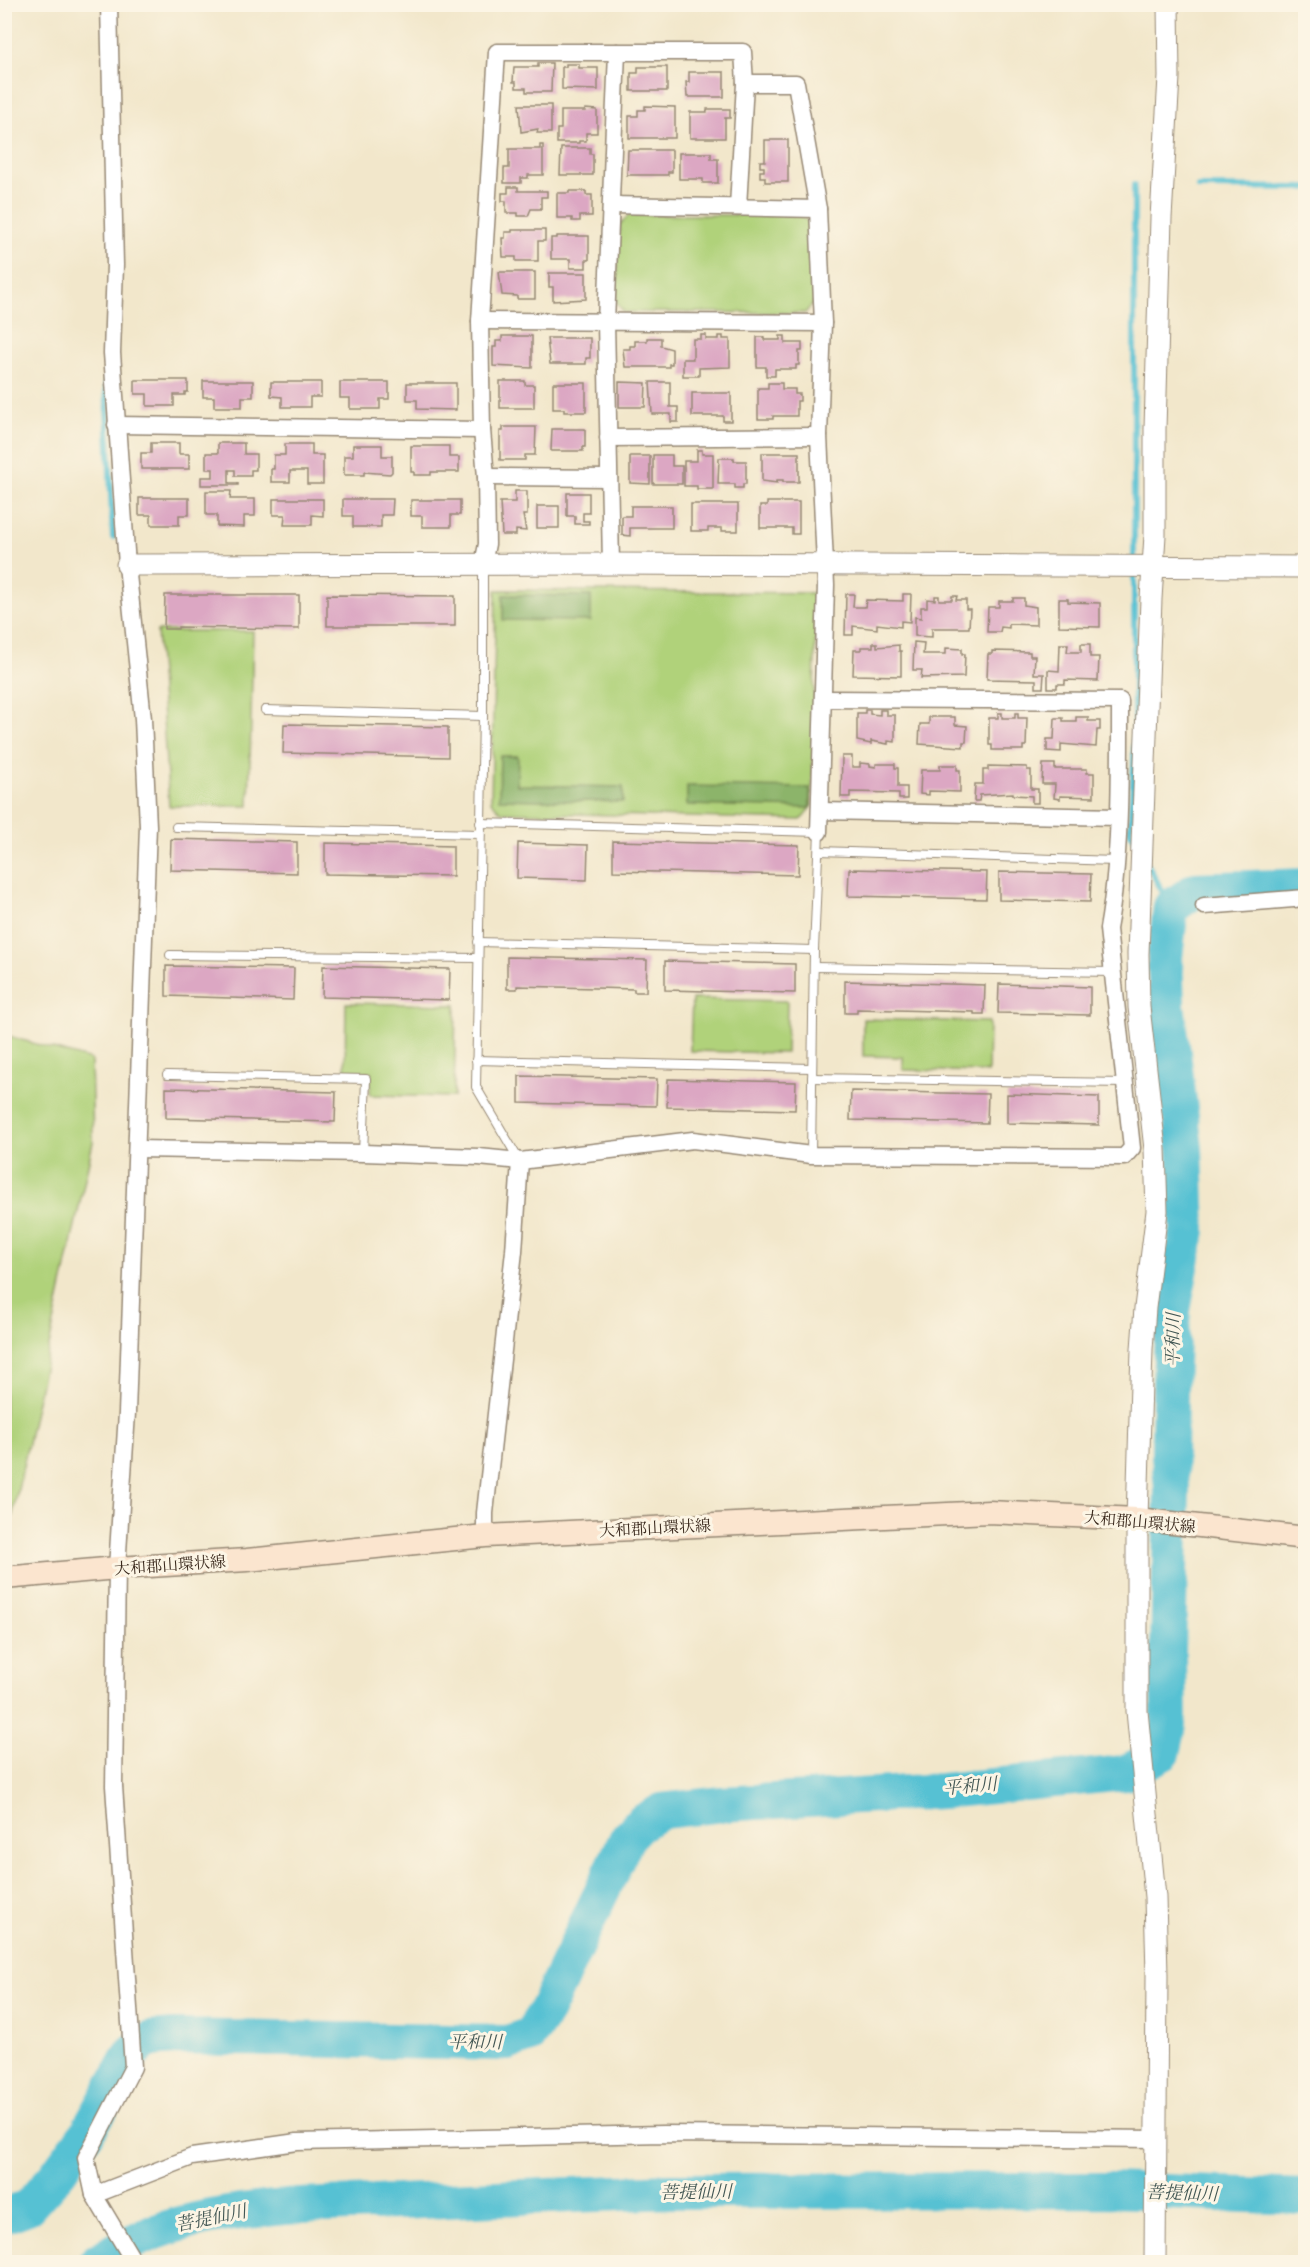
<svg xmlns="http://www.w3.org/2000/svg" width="1310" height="2267" viewBox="0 0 1310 2267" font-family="'IM FELL Great Primer','Noto Serif JP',serif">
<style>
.green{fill:#b0d27a;stroke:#767e4c;stroke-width:1.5}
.forest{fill:#8cb46a;stroke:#646f44;stroke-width:1.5}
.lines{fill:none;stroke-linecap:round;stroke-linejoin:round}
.stream{stroke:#57c1d3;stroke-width:6}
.river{stroke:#57c1d3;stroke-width:36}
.building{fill:#dca7c3}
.service-casing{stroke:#968874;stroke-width:10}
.minor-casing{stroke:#968874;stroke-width:19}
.tertiary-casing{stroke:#968874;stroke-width:23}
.secondary-casing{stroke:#968874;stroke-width:25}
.service{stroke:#fff;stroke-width:8}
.minor{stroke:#fff;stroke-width:16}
.tertiary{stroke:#fff;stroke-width:21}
.secondary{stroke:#fbe5cf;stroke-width:22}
.labels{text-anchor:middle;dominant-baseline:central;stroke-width:6;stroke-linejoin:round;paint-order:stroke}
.street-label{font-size:16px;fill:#3b2a1e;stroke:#fcf5e5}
.water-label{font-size:18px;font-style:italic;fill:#435754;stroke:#fcf5e5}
</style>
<rect width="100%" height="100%" fill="#fcf5e5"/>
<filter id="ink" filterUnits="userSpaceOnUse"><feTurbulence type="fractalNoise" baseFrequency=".0167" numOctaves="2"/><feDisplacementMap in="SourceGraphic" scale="12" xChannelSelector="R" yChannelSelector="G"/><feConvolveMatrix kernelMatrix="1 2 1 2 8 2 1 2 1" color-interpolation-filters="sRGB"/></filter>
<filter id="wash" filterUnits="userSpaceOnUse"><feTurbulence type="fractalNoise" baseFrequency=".008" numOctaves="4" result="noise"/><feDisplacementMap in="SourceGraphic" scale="24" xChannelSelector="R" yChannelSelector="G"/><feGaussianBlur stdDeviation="1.35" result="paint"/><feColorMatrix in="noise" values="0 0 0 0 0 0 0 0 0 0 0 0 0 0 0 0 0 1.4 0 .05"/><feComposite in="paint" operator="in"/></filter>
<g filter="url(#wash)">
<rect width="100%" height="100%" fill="#f2e7cb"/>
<!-- green -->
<g class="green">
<polygon points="629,215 800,215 811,224 814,303 805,313 624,312 616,302 620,224"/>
<polygon points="496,590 816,593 812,807 801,820 501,812 491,801"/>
<polygon points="157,631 253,631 249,806 169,806"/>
<polygon points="692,999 787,1001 786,1053 690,1051"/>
<polygon points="346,1003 456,1005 454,1097 370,1095 371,1073 345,1072"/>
<polygon points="863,1019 989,1022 988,1072 903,1070 903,1057 863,1056"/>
<polygon points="5,1035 91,1060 93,1142 11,1522 4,1522"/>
</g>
<!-- forest -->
<g class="forest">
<polygon points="503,595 591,596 591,621 503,620"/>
<polygon points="500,756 518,756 517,785 623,787 623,802 499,799"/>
<polygon points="687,786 810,788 810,808 687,805"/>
</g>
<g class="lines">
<!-- stream -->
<g class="stream">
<polyline points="1134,185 1134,766 1130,832 1136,843"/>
<polyline points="1198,187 1306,188"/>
<polyline points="106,383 113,537"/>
<polyline points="1148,865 1171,907"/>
</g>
<!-- river -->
<g class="river">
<polyline points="4,2216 28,2207 54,2178 88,2131 131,2055 143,2043 152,2039 174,2037 508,2043 530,2035 544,2014 627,1838 641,1823 662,1811 723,1804 941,1791 1125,1773 1163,1753 1169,1725 1168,1652 1172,1488 1169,1456 1170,1389 1173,1310 1188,1230 1185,1149 1167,1005 1165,957 1171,907 1196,890 1306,886"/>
<path d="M96 2262C157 2221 229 2211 300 2206L671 2191 1110 2190 1306 2197"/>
</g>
</g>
<g id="blocks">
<!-- building -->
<g class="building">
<polygon points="538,63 552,63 551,92 526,92 526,88 516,88 516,82 513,82 514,67 538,67"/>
<polygon points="566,64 579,64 579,68 598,68 598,90 562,89 562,67 566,67"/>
<polygon points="638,67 667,67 667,91 631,91 631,73 638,73"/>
<polygon points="689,72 724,72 724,97 687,97 686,82 689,82"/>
<polygon points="519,105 551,105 551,133 537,133 538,129 521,132"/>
<polygon points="645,106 675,107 675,138 629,138 629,116 638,116 638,110 645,110"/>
<polygon points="585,109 597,110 597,133 586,133 586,141 579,141 579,143 557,143 557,129 561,129 561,111 585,111"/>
<polygon points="707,109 730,109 730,118 725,118 725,138 690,138 690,112 707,112"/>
<polygon points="765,140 788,140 788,182 765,182 765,177 760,177 760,171 764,171 764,167 760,167 760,161 765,161"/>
<polygon points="540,145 543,145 543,175 528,175 528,178 521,178 521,183 504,183 504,168 509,168 509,149 540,149"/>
<polygon points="561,148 590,148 590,154 593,154 593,175 560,175"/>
<polygon points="628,150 672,150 672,172 668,172 668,175 627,175"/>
<polygon points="679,153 711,153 711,159 718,159 718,183 703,183 703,179 679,179"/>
<polygon points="508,187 518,187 518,191 547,191 547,197 541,197 541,209 531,209 528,216 518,216 518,213 506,213 506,201 502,201 502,193 508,193"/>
<polygon points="569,191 586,191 586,195 592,195 592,216 580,216 580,221 572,221 572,218 557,218 557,193 569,193"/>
<polygon points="512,230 545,230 545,241 538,241 538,261 516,261 516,257 503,257 502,238 505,238 505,232 512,232"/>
<polygon points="557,236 589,236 589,260 586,260 586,268 570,268 570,259 551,259 551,238 557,238"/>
<polygon points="499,272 535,272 535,299 517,299 517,296 502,295"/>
<polygon points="549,273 586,273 586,299 553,301 553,287 549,287"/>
<polygon points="701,335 706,335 706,339 719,339 719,336 723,336 723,339 730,339 730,367 699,368 699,376 683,376 683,359 693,359 693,339 701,339"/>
<polygon points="502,336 532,336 532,368 493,366 493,347 496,347 496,341 502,341"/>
<polygon points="780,336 785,336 785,343 802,343 802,351 799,351 799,365 796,365 796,369 775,369 775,376 766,376 766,367 757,367 757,337 764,337 764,340 780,340"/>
<polygon points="547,338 590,338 590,358 586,358 586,364 550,364"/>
<polygon points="647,338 661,338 661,346 672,349 672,364 669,364 669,367 625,367 623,349 630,349 630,346 635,346 635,341 647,341"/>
<polygon points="135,380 188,380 188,392 185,392 185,395 174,395 174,406 147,406 147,394 135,394"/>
<polygon points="203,381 253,381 253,397 242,397 242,407 214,407 214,397 203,397"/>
<polygon points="500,381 525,381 525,385 534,385 534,408 500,408"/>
<polygon points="271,382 321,382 321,397 310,397 310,407 282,407 282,397 271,396"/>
<polygon points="340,382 389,382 389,399 380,399 380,409 350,409 350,398 340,398"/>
<polygon points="619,382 646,383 645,407 619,407"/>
<polygon points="650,382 670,382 670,407 678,407 678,422 671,422 671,414 652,414"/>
<polygon points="407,383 456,383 456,410 417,409 417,400 407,400"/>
<polygon points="553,383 586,383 586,412 564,412 564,409 553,409"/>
<polygon points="768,383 782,383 782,389 795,389 795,394 800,394 800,401 797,401 797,416 773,416 773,419 758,419 758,388 768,388"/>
<polygon points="692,393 731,393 731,421 723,421 723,416 692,416"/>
<polygon points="503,427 536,427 535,455 525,455 525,460 500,460 500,431 503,431"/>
<polygon points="552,429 585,429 585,447 583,447 583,451 551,451"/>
<polygon points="151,443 179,443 179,454 189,454 189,469 141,469 141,453 151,453"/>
<polygon points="218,443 244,443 244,454 256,454 256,470 251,470 251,476 235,476 235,470 229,470 229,483 238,483 238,485 201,485 201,477 213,477 213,469 206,469 206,453 218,453"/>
<polygon points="285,444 312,444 312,455 323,455 323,484 307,484 307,471 290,471 290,482 271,482 271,469 274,469 274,455 285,455"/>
<polygon points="353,445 382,445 382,456 392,456 392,472 390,474 364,472 364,475 344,475 344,456 353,456"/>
<polygon points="411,446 449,446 449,457 459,457 459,472 431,472 431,475 414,475 414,472 411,472"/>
<polygon points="697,450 702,450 702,454 713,454 713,489 697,489 697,486 684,486 684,461 697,461"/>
<polygon points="762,453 799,453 799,482 783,482 783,480 777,480 777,483 762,481"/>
<polygon points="653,455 672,455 672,466 682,466 682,484 653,484"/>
<polygon points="630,456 650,456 650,484 630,483"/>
<polygon points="719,458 734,458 734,461 746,461 746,484 743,484 743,488 735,488 735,484 718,484"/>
<polygon points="206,491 231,491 230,499 255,499 255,516 244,516 244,527 217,526 217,515 206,515"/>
<polygon points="515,491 527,491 527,515 523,515 526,531 516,530 516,535 502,535 500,502 515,502"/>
<polygon points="567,493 589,493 589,513 583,513 583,521 589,521 589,524 575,524 575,516 567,516"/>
<polygon points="139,498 189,498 189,515 179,515 179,525 151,525 151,515 139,515"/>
<polygon points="273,499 323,499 323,516 312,515 312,525 284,525 285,515 273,515"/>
<polygon points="343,499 393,499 392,515 381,515 381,527 353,527 353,516 343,516"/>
<polygon points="411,500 460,500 460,515 451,515 451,527 422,527 422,516 411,516"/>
<polygon points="767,502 799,502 799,534 792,534 792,528 760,528 760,506 767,506"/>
<polygon points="691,504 738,504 738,531 722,531 722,528 708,528 708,531 691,531"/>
<rect x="537" y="506" width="22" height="22"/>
<polygon points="631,506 672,506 672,528 630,528 630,536 622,535 622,516 631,516"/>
<polygon points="846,594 854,594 853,607 865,607 866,600 903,601 903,594 911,594 910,622 901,621 901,627 877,624 877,629 853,626 853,635 845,635"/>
<polygon points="165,595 299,595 299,629 178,627 178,629 164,629"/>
<polygon points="327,595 455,596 455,626 327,626"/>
<polygon points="935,596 939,596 939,600 952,600 952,596 957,596 956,600 966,600 966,609 970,609 969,628 932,628 932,637 915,636 915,617 921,618 921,607 927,607 927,599 935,600"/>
<polygon points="1013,598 1024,598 1024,605 1036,607 1036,625 1009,624 1009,628 1001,627 1000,632 987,632 988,607 999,607 999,601 1013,601"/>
<polygon points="1059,599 1068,599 1068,602 1100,603 1100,627 1059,626"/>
<polygon points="914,642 924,643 923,654 946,654 946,648 962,649 962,654 965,654 964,677 921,678 922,670 913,670"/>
<polygon points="873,643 877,643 877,647 899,645 899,651 901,651 901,676 853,675 854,650 861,650 861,647 873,647"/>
<polygon points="1060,644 1068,644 1067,652 1081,652 1081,644 1090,644 1090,657 1099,657 1098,681 1065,680 1065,684 1057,684 1057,688 1048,688 1048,670 1059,671"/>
<polygon points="992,651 1030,652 1030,656 1035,656 1034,674 1044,674 1043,688 1036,688 1036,680 987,679 988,654 992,654"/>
<polygon points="865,710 870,710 870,714 880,715 880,710 886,710 886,715 895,715 895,742 888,741 888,744 871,741 871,744 857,741 857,713 865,713"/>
<polygon points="998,713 1002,713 1002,718 1015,718 1015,713 1018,713 1018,718 1027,718 1026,746 1023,746 1023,750 992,750 992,745 989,745 989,718 998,718"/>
<polygon points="929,717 955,717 955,725 967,726 966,742 963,742 963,747 919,744 920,724 929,724"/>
<polygon points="1076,717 1088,717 1088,721 1100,721 1100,730 1097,730 1096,747 1061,744 1061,752 1047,751 1047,739 1054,739 1055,718 1063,718 1063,721 1076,721"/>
<polygon points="284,724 448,727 448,757 283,753"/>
<polygon points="842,756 852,756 852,767 860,767 860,763 870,764 870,766 876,767 876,764 895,764 895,768 898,768 898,787 907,787 907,799 899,799 899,793 850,792 850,797 841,797"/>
<polygon points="1043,764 1055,764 1055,769 1087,769 1087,773 1094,773 1094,797 1060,796 1060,799 1054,798 1055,784 1042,784"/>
<polygon points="940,765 957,765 957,770 960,770 960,792 929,791 929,795 920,794 921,770 940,770"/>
<polygon points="988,766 1027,767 1027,770 1031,770 1031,789 1038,789 1038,803 1032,803 1032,796 1013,795 1013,793 980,795 979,801 974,801 975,784 983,784 983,770 988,770"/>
<polygon points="171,839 297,842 297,873 170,870"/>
<polygon points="613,841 799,845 798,875 613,871"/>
<polygon points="325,843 453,846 453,876 325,874"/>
<polygon points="518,843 588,845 587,880 517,878"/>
<polygon points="849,869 987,872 986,899 848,896"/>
<polygon points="999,872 1091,874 1090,902 999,900"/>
<polygon points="507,957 647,960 646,992 634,992 634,989 517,986 517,989 507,989"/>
<polygon points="665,961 795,964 795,993 665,990"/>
<polygon points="166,966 294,968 293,1000 166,996"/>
<polygon points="323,966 450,969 449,1000 322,997"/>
<polygon points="845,981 985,985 984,1014 974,1014 974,1012 857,1009 857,1013 845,1013"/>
<polygon points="999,984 1090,987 1090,1015 998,1013"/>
<polygon points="519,1076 657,1079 656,1106 519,1103"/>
<polygon points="668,1079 796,1082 795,1110 667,1107"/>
<polygon points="166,1088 336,1092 335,1122 166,1118"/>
<polygon points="851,1091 988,1094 987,1123 850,1120"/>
<polygon points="1007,1094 1099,1097 1099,1125 1007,1123"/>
</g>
</g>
</g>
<g filter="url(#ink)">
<use href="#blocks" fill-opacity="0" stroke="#968874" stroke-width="1.5"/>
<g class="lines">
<!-- service casing -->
<g class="service-casing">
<g id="service">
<polyline points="483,564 483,716 476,1087 519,1160"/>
<polyline points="265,710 483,716"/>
<polyline points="480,823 819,832 814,950 811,1155"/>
<polyline points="176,827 480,834"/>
<polyline points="820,851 1115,861"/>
<polyline points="478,942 814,950"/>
<polyline points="170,955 478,958"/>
<polyline points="814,967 1112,972"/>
<polyline points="476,1060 812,1068"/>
<polyline points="167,1075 366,1079 363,1153"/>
<polyline points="812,1078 1125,1083"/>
</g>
</g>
<!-- minor casing -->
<g class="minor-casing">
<g id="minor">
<polyline points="109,4 115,265 112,353 127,565 143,719 148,826 127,1413 117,1568 114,1786 133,2067 86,2158 94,2195 134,2262"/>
<polyline points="611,205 818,209"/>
<polyline points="738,207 745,83"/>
<polyline points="480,321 823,323"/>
<polyline points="116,425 482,430"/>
<polyline points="608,438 819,436"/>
<polyline points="486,477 609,478"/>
<polyline points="483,564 487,544 486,477 482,430 480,321 497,52 743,52 745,83 796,83 818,209 823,323 819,436 826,585 819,832"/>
<polyline points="611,564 606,322 617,52"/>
<polyline points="821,811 1118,817"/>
<polyline points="1204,906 1306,898"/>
<path d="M138 1149 363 1153 479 1157 520 1161 693 1140 811 1155 1124 1157 1132 1148 1108 929C1121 857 1120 774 1120 701L824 699"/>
<polyline points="485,1536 485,1513 514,1251 520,1161"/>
<polyline points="94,2195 192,2157 297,2142 663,2134 1156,2139"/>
</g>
</g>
<!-- tertiary casing -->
<g class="tertiary-casing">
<g id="tertiary">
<polyline points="127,565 611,564 1306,567"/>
<polyline points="1155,2262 1157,1975 1155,1897 1137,1711 1137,1519 1142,1349 1145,1308 1157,1211 1155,1149 1139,1007 1138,954 1151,599 1155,535 1155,429 1161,218 1169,77 1168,4"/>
</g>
</g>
<!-- secondary casing -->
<g class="secondary-casing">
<polyline id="secondary" points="4,1578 117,1568 247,1560 485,1536 989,1512 1137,1519 1306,1538"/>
</g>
<!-- service -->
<use href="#service" class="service"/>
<!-- minor -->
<use href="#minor" class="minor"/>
<!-- tertiary -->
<use href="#tertiary" class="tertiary"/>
<!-- secondary -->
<use href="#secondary" class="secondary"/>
</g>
</g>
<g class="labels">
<!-- street labels -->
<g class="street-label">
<text transform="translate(1140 1522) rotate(5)">大和郡山環状線</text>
<text transform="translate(655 1528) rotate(-3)">大和郡山環状線</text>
<text transform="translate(170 1565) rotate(-4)">大和郡山環状線</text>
</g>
<!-- water labels -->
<g class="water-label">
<text transform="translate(1173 1340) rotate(-89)">平和川</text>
<text transform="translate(970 1786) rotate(-5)">平和川</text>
<text x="475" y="2042">平和川</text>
<text transform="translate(696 2192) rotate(-1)">菩提仙川</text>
<text transform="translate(1182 2193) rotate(2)">菩提仙川</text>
<text transform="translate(211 2218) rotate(-12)">菩提仙川</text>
</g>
</g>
<!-- margin -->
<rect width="1310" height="2267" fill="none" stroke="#fcf5e5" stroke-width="24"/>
</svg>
